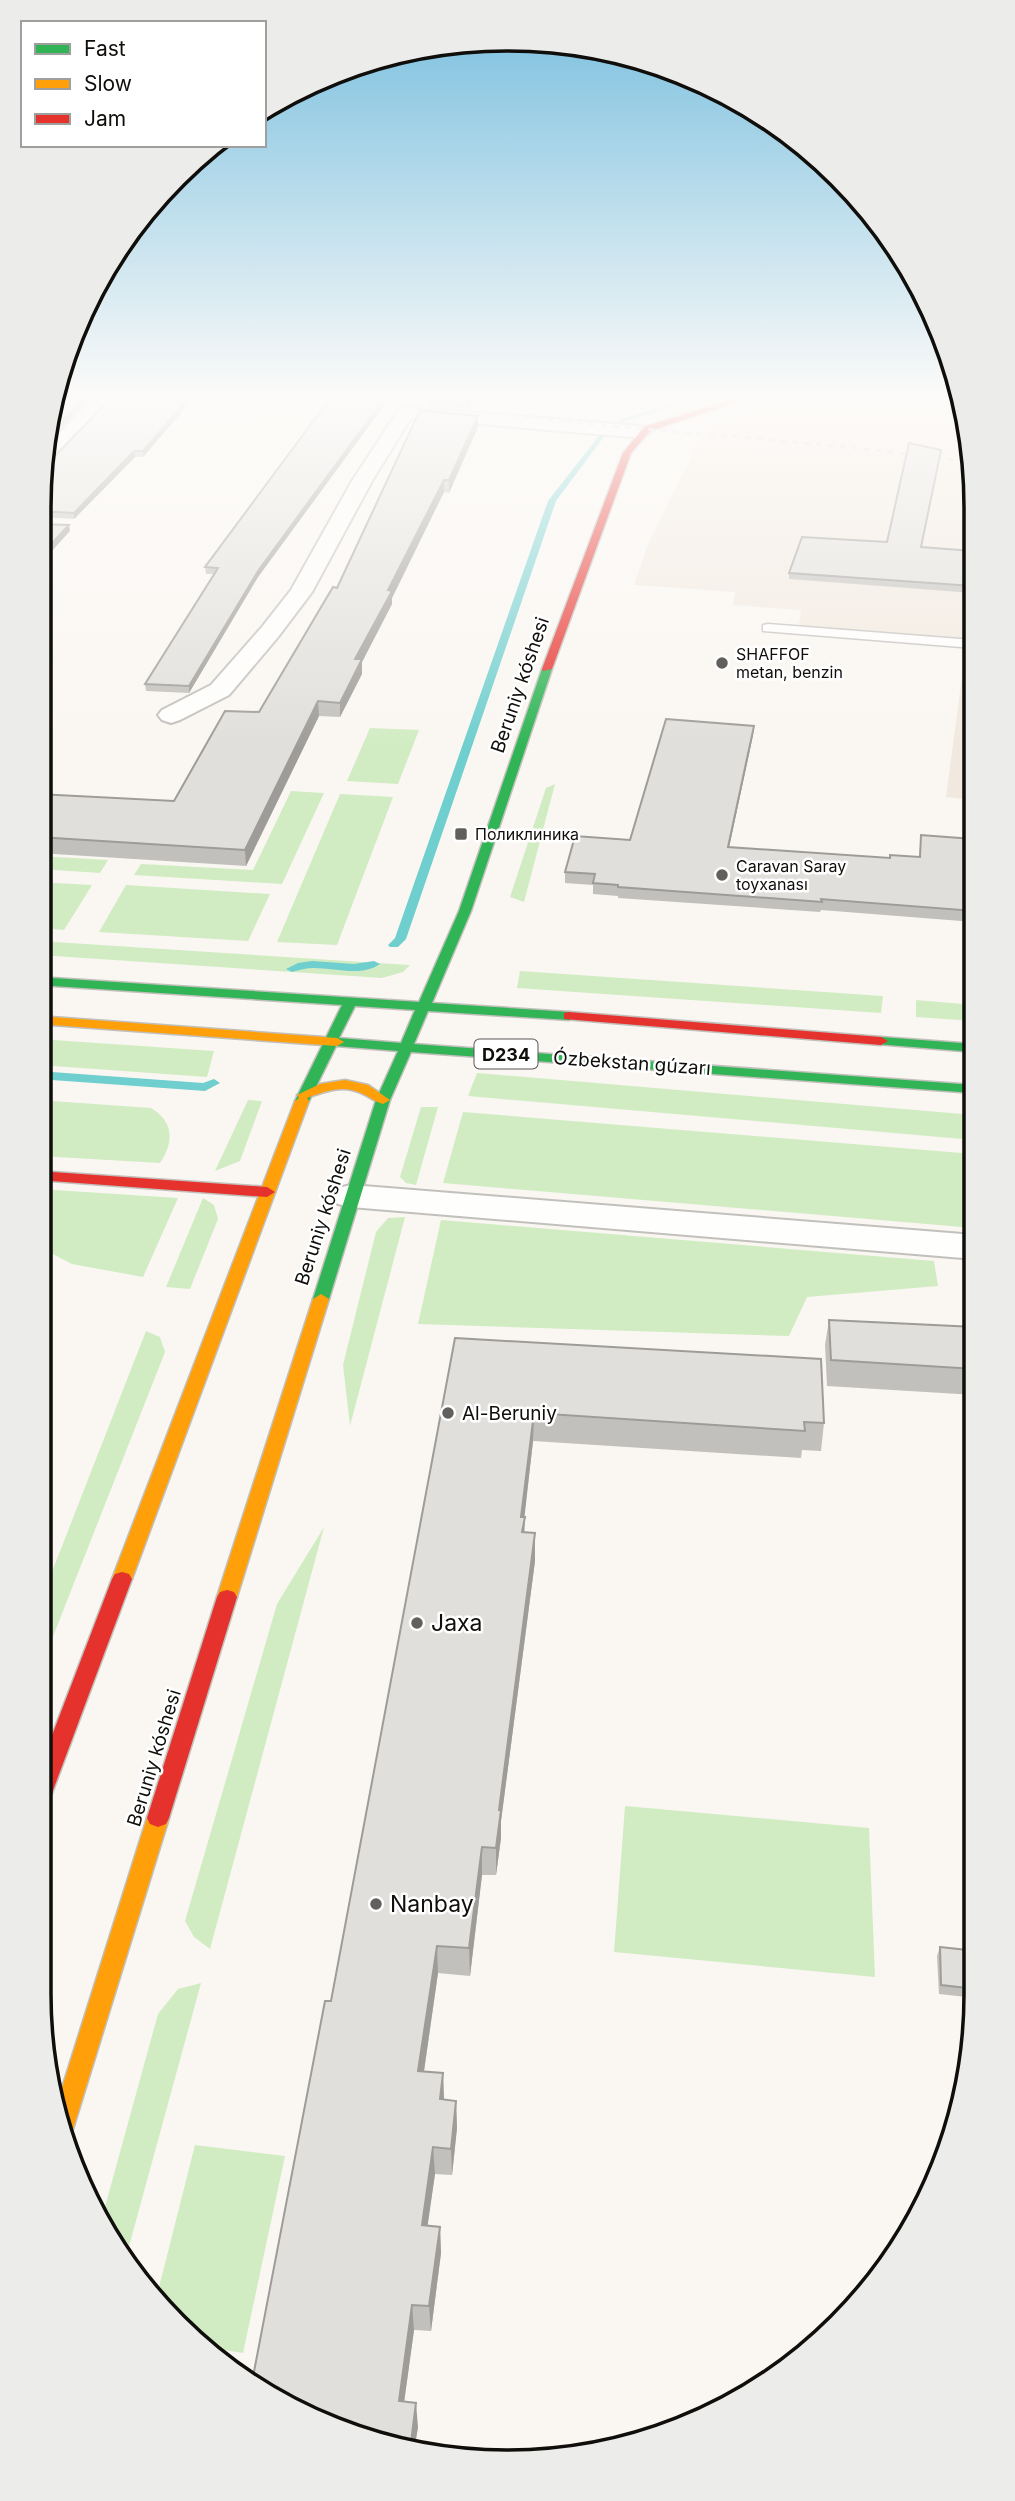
<svg xmlns="http://www.w3.org/2000/svg" width="1015" height="2501" viewBox="0 0 1015 2501" font-family="Inter,sans-serif">
<style>
.built{fill:#f1e9df}
.green{fill:#d1ecc3}
.lines{fill:none;stroke-linecap:round;stroke-linejoin:round}
.stream{fill:#6fcece;fill-rule:evenodd}
.lane-casing{stroke:#c2c0bc;stroke-width:3}
.street-casing{stroke:#c2c0bc;stroke-width:4}
.fast-casing{stroke:#c2c0bc;stroke-width:3}
.slow-casing{stroke:#c2c0bc;stroke-width:3}
.jam-casing{stroke:#c2c0bc;stroke-width:3}
.lane{fill:#fefefd;fill-rule:evenodd}
.street{fill:#fefefd;fill-rule:evenodd}
.fast{fill:#30b455;fill-rule:evenodd}
.slow{fill:#ff9f0a;fill-rule:evenodd}
.jam{fill:#e5322d;fill-rule:evenodd}
.rail{stroke:#d6d5d3;stroke-width:2.5;stroke-dasharray:6 6;stroke-linecap:butt}
.wall{fill:#c2c0bc}
.shaded-wall{fill:#9e9c99}
.building{fill:#e1dfdb;stroke:#9e9c99;stroke-width:2}
.poi-dot{fill:#62605c;stroke:#fff;stroke-width:2.5}
.labels{text-anchor:middle;dominant-baseline:central;stroke-width:5;stroke-linejoin:round;paint-order:stroke}
.far-poi-label{font-size:16px;fill:#100e0b;stroke:#fff;text-anchor:start}
.shield{fill:#fff;stroke:#585654;stroke-width:2}
.shield-label{font-size:18px;font-weight:bold;fill:#100e0b}
.street-label{font-size:19px;fill:#100e0b;stroke:#fff}
.poi-label{font-size:19px;fill:#100e0b;stroke:#fff;text-anchor:start}
.near-poi-label{font-size:23px;fill:#100e0b;stroke:#fff;text-anchor:start}
.rim{fill:none;stroke:#100e0b;stroke-width:3.5}
</style>
<rect width="100%" height="100%" fill="#faf7f2"/>
<!-- built -->
<polygon class="built" points="805,400 960,400 972,446 973,800 946,797 966,646 798,632 801,610 733,605 735,592 634,585 649,542 706,427"/>
<!-- green -->
<g class="green">
<polygon points="370,728 419,730 398,784 347,781"/>
<polygon points="555,784 524,902 510,897 546,788"/>
<polygon points="291,791 324,793 282,884 134,875 141,864 253,870"/>
<polygon points="340,794 393,797 337,945 277,942"/>
<polygon points="38,856 39,856 108,860 100,873 39,869"/>
<polygon points="38,882 92,885 64,930 39,928"/>
<polygon points="126,885 270,894 248,941 99,932"/>
<polygon points="38,941 39,941 410,965 403,972 382,978 39,955"/>
<polygon points="520,971 883,996 881,1013 517,988"/>
<polygon points="916,1000 974,1005 974,1021 916,1017"/>
<polygon points="38,1039 39,1039 214,1051 207,1077 39,1065"/>
<polygon points="477,1073 974,1115 974,1140 468,1096"/>
<path d="M38 1100 151 1108C174 1122 174 1142 160 1163L39 1156Z"/>
<polygon points="248,1100 262,1101 240,1161 215,1171"/>
<polygon points="421,1107 438,1107 416,1185 406,1183 400,1177"/>
<polygon points="463,1112 974,1154 974,1228 443,1183"/>
<polygon points="38,1189 39,1189 178,1198 143,1277 72,1264 39,1247"/>
<polygon points="203,1198 214,1205 218,1219 190,1289 166,1287"/>
<polygon points="405,1217 350,1426 343,1365 376,1232 388,1218"/>
<polygon points="441,1220 934,1261 938,1286 807,1297 789,1336 418,1324"/>
<polygon points="146,1331 160,1337 165,1352 52,1639 39,1658 39,1605"/>
<polygon points="324,1527 210,1949 194,1937 185,1921 277,1604"/>
<polygon points="625,1806 869,1828 875,1977 614,1952"/>
<polygon points="201,1983 125,2261 100,2225 158,2014 178,1989"/>
<polygon points="195,2145 285,2156 243,2353 211,2348 155,2303"/>
</g>
<g class="lines">
<!-- stream -->
<g class="stream">
<polygon points="684,400 694,400 622,422 617,421"/>
<polygon points="601,433 606,434 556,501 406,939 398,947 390,947 388,945 395,938 548,501"/>
<path d="M312 961 354 964 374 961 380 964C362 977 335 968 314 968 306 968 299 970 292 972L286 969 298 963Z"/>
<polygon points="38,1071 203,1083 214,1079 220,1083 205,1091 38,1079"/>
</g>
<!-- lane casing -->
<g class="lane-casing">
<polygon id="lane" points="768,624 973,640 973,648 763,631 763,625"/>
</g>
<!-- street casing -->
<g class="street-casing">
<g id="street">
<polygon points="92,400 111,400 54,461 46,462 49,444"/>
<polygon points="406,407 641,426 650,432 641,438 411,418 372,481 312,592 278,637 229,695 180,720 171,723 162,720 158,715 162,710 211,685 262,627 291,590 352,481 400,408"/>
<polygon points="351,1185 975,1235 975,1259 351,1207 338,1204 332,1196 338,1188"/>
</g>
</g>
<!-- fast casing -->
<g class="fast-casing">
<g id="fast">
<path d="M547 666 552 669 471 911 432 1003 569 1012 576 1016 569 1020 428 1011 414 1044 974 1085V1093L411 1052 390 1100 329 1299 327 1303H315L313 1299 376 1100 398 1051 336 1046 309 1101 302 1105 295 1101 342 1005 38 985V977L419 1002 459 911 542 669ZM355 1006 415 1010 401 1043 339 1038Z"/>
<polygon points="881,1037 974,1044 974,1052 876,1044 874,1041"/>
</g>
</g>
<!-- slow casing -->
<g class="slow-casing">
<g id="slow">
<polygon points="38,1016 337,1038 344,1042 337,1046 38,1024"/>
<path d="M345 1080 368 1085 390 1100 383 1104C375 1102 370 1097 363 1094 343 1084 326 1091 307 1098L309 1101 132 1579 129 1584 122 1586 115 1584 112 1579 295 1101 299 1098 297 1095 320 1084Z"/>
<polygon points="321,1294 329,1299 237,1597 234,1602 227,1604 220,1602 217,1597 313,1299"/>
<polygon points="158,1809 166,1812 169,1818 73,2129 70,2137 63,2140 57,2104 147,1818 150,1812"/>
</g>
</g>
<!-- jam casing -->
<g class="jam-casing">
<g id="jam">
<polygon points="730,400 742,400 650,431 631,453 552,669 543,671 542,669 623,453 644,427"/>
<polygon points="569,1012 881,1037 888,1041 881,1045 564,1019 564,1013"/>
<polygon points="38,1171 267,1187 275,1192 267,1197 38,1180"/>
<polygon points="122,1572 129,1574 132,1579 49,1801 46,1807 38,1810 38,1772 112,1579 115,1574"/>
<polygon points="227,1590 234,1592 237,1597 169,1818 166,1824 158,1827 150,1824 147,1818 217,1597 220,1592"/>
</g>
</g>
<!-- lane -->
<use href="#lane" class="lane"/>
<!-- street -->
<use href="#street" class="street"/>
<!-- fast -->
<use href="#fast" class="fast"/>
<!-- slow -->
<use href="#slow" class="slow"/>
<!-- jam -->
<use href="#jam" class="jam"/>
<!-- rail -->
<g class="rail">
<polyline points="368,400 407,407 573,422"/>
<polyline points="565,422 840,446 972,462"/>
</g>
</g>
<!-- wall -->
<g class="wall">
<polygon points="192,400 143,457 135,457 74,519 38,517 38,508 53,458"/>
<polygon points="330,400 388,400 258,577 189,693 146,691 145,684 215,574 206,574 205,567"/>
<polygon points="428,400 473,400 468,409 428,406"/>
<polygon points="478,416 478,427 449,493 444,492 392,598 392,604 362,662 362,674 340,717 319,716 246,866 38,853 38,794 174,801 259,712 337,588"/>
<polygon points="887,542 922,547 973,551 973,593 789,579 789,573"/>
<polygon points="973,661 973,722 964,721"/>
<polygon points="754,726 753,735 729,847 890,858 919,857 921,835 973,839 974,922 821,910 820,912 618,898 618,896 593,894 593,885 565,883 565,872 630,840"/>
<polygon points="829,1320 975,1327 975,1395 827,1386 825,1345"/>
<polygon points="455,1338 824,1423 821,1451 802,1450 801,1458 533,1441 524,1517 524,1532 535,1533 535,1561 501,1821 501,1838 496,1875 482,1875 470,1976 438,1973 424,2072 443,2073 444,2099 456,2101 457,2128 452,2175 435,2174 427,2226 440,2227 441,2253 431,2331 414,2330 404,2402 418,2427 414,2451 357,2438 331,2001"/>
<polygon points="940,1947 976,1951 976,1998 939,1994 937,1956"/>
</g>
<!-- shaded-wall -->
<g class="shaded-wall">
<polygon points="82,400 88,400 50,440 51,432"/>
<polygon points="187,400 192,400 143,457 143,451"/>
<polygon points="383,400 388,400 258,577 189,693 189,686 258,571"/>
<polygon points="470,400 473,400 468,409 468,404"/>
<polygon points="478,416 478,427 449,493 449,480"/>
<polygon points="134,451 135,457 74,519 74,513"/>
<polygon points="444,480 444,492 392,598 392,604 362,662 362,674 340,717 340,703 355,659 388,590"/>
<polygon points="69,525 70,531 39,565 38,558"/>
<polygon points="318,701 319,716 246,866 245,850"/>
<polygon points="754,726 753,735 727,857 728,847"/>
<polygon points="534,1413 533,1441 523,1530 525,1517 524,1545 522,1560 521,1517"/>
<polygon points="535,1533 535,1561 501,1821 501,1838 496,1875 496,1848 499,1810"/>
<polygon points="482,1847 482,1875 470,1976 469,1948"/>
<polygon points="437,1946 438,1973 420,2098 418,2071"/>
<polygon points="443,2073 444,2100 440,2099"/>
<polygon points="456,2101 457,2128 452,2175 451,2149"/>
<polygon points="433,2147 435,2174 424,2251 422,2225"/>
<polygon points="440,2227 441,2253 431,2331 429,2306"/>
<polygon points="412,2305 414,2330 401,2425 399,2401"/>
<polygon points="416,2403 418,2427 414,2451 410,2450"/>
</g>
<!-- building -->
<g class="building">
<polygon points="56,400 82,400 51,432"/>
<polygon points="109,400 187,400 143,451 134,451 74,513 38,511 47,458 53,458"/>
<polygon points="330,400 383,400 258,571 189,686 145,684 218,568 205,567 317,416"/>
<polygon points="428,400 470,400 468,404"/>
<polygon points="420,410 478,416 449,480 444,480 388,590 392,591 355,659 362,659 340,703 318,701 245,850 38,837 38,794 174,801 225,711 259,712 333,587 337,588"/>
<polygon points="909,443 941,450 921,547 973,551 973,586 789,573 802,537 887,542"/>
<polygon points="38,524 69,525 38,558"/>
<polygon points="973,661 973,715 965,714"/>
<polygon points="666,719 754,726 728,847 890,858 890,855 920,857 921,835 973,839 974,911 821,899 822,902 618,887 618,885 593,883 595,874 565,872 575,836 630,840"/>
<polygon points="829,1320 975,1327 975,1369 831,1360"/>
<polygon points="455,1338 821,1359 824,1423 804,1422 805,1431 534,1413 521,1517 525,1517 522,1532 535,1533 499,1810 501,1810 496,1848 482,1847 469,1948 437,1946 418,2071 443,2073 440,2099 456,2101 451,2149 433,2147 422,2225 440,2227 429,2306 412,2305 399,2401 416,2403 410,2450 357,2438 273,2400 252,2382 325,2001 331,2001"/>
<polygon points="940,1947 976,1951 976,1989 941,1985"/>
</g>
<!-- sky -->
<linearGradient id="sky" x2="0" y2="1"><stop stop-color="#77bede"/><stop offset="0.53" stop-color="#fdfbf9"/><stop offset="1" stop-color="#fdfbf9" stop-opacity="0"/></linearGradient>
<rect width="1015" height="750" fill="url(#sky)"/>
<!-- markers -->
<g class="poi-dot">
<circle cx="722" cy="663" r="7"/>
<rect x="454" y="827" width="14" height="14" rx="3.5"/>
<circle cx="722" cy="875" r="7"/>
<circle cx="448" cy="1413" r="7"/>
<circle cx="417" cy="1623" r="7"/>
<circle cx="376" cy="1904" r="7"/>
</g>
<g class="labels">
<!-- far-poi labels -->
<g class="far-poi-label">
<text x="736" y="654">SHAFFOF<tspan x="736" dy="18">metan, benzin</tspan></text>
<text x="475" y="834">Поликлиника</text>
<text x="736" y="866">Caravan Saray<tspan x="736" dy="18">toyxanası</tspan></text>
</g>
<!-- shield labels -->
<rect class="shield" x="474.5" y="1039.5" width="63" height="29" rx="5"/>
<g class="shield-label">
<text x="506" y="1054">D234</text>
</g>
<!-- street labels -->
<g class="street-label">
<text transform="translate(520 685) rotate(-71)">Beruniy kóshesi</text>
<text transform="translate(632 1063) rotate(4)">Ózbekstan gúzarı</text>
<text transform="translate(323 1217) rotate(-72)">Beruniy kóshesi</text>
<text transform="translate(154 1758) rotate(-73)">Beruniy kóshesi</text>
</g>
<!-- poi labels -->
<g class="poi-label">
<text x="462" y="1413">Al-Beruniy</text>
</g>
<!-- near-poi labels -->
<g class="near-poi-label">
<text x="431" y="1623">Jaxa</text>
<text x="390" y="1904">Nanbay</text>
</g>
</g>
<!-- crop -->
<path d="M0 0H1015V2501H0ZM507 51H508A456 456 0 0 1 964 507V1994A456 456 0 0 1 508 2450H507A456 456 0 0 1 51 1994V507A456 456 0 0 1 507 51Z" fill="#ececeb" fill-rule="evenodd"/>
<path class="rim" d="M507 51H508A456 456 0 0 1 964 507V1994A456 456 0 0 1 508 2450H507A456 456 0 0 1 51 1994V507A456 456 0 0 1 507 51Z"/>
<!-- legend -->
<rect x="21" y="21" width="245" height="126" fill="#ffffff" stroke="#9f9f9d" stroke-width="2"/>
<rect x="35" y="44" width="35" height="10" fill="#30b455" stroke="#9f9f9d" stroke-width="2"/>
<text x="84" y="56" font-size="21" fill="#100e0b">Fast</text>
<rect x="35" y="79" width="35" height="10" fill="#ff9f0a" stroke="#9f9f9d" stroke-width="2"/>
<text x="84" y="91" font-size="21" fill="#100e0b">Slow</text>
<rect x="35" y="114" width="35" height="10" fill="#e5322d" stroke="#9f9f9d" stroke-width="2"/>
<text x="84" y="126" font-size="21" fill="#100e0b">Jam</text>
</svg>
